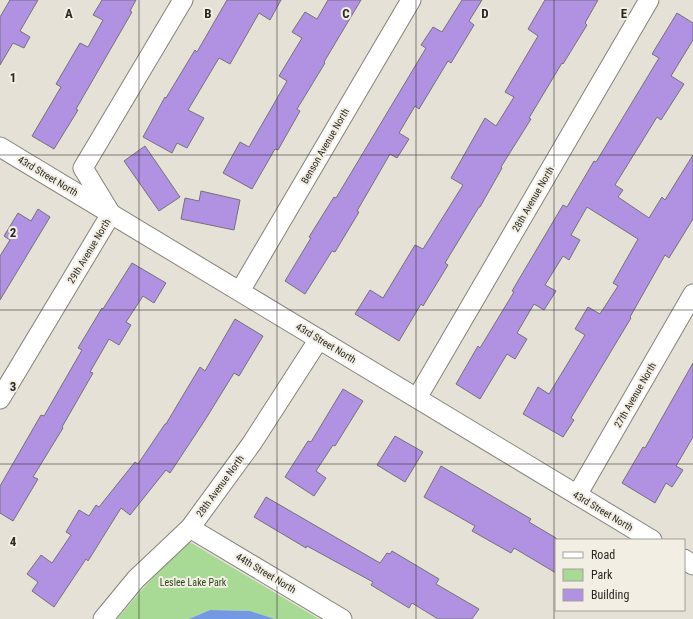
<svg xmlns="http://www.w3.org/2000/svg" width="693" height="619" viewBox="0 0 693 619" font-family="'Roboto Condensed',sans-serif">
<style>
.green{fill:#a8da95}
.water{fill:#7398e4}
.building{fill:#b191e2;stroke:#75727b}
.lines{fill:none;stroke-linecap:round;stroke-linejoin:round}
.minor-casing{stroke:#858279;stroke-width:21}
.minor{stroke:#fff;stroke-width:19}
.grid{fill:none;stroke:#2b2925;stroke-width:1;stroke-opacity:0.55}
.labels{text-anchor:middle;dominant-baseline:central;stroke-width:4;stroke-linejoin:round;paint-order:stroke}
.street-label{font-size:10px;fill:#2b2925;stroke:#f3eee4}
.park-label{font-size:10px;fill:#284b17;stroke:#f3eee4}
.grid-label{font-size:13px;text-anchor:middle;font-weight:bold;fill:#2b2925;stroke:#f3eee4;stroke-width:4;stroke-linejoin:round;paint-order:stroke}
</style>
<rect width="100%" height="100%" fill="#e5e1d7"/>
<!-- green -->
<polygon class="green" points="188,541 319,619 275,619 250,611 210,610 189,619 117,619 147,584"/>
<!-- water -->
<polygon class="water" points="210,610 250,611 275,619 189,619"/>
<!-- building -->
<g class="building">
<polygon points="10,0 38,0 20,31 30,37 24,48 13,43 0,65 0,17"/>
<polygon points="102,0 136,0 130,11 132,12 76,109 78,110 54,149 32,136 61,87 56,84 80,43 88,47 103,20 93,15"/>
<polygon points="227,0 281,0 270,20 259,13 230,64 219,58 188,110 204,118 187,148 177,143 172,153 143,137 165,97 166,98 195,50 197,52"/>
<polygon points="328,0 361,0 324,62 325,63 297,109 300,111 278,150 275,149 252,189 223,173 240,142 249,147 287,81 279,76 302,38 292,32 305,12 317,19"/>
<polygon points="462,0 482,0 469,21 474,25 451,63 448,61 419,109 415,106 399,133 409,139 397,158 390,154 357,211 359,212 335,252 332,251 305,294 285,281 311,238 309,237 334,197 336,198 426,48 421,45 433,27 442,32"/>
<polygon points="545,0 598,0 585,23 587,25 563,64 562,63 529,118 531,119 501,167 502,168 480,207 479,207 445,263 448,265 423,306 421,304 399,341 355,314 370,290 383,298 415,245 423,249 463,185 451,178 485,118 496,126 514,97 505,92 538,36 528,29"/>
<polygon points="677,13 693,23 693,40 671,76 684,84 661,120 657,117 615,185 623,190 618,197 649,218 662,197 665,200 693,155 693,219 669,258 665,255 630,317 631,318 571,418 574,420 563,437 523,414 538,387 549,394 585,335 575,329 588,307 600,314 618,286 613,283 638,239 587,207 571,235 580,240 569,260 563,256 545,285 556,291 544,310 534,304 517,333 527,339 515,359 507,354 480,399 456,384 478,346 480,348 514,292 512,291 563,205 567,207 594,161 596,162 659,58 652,54"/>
<polygon points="145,146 180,197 159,211 124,161"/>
<polygon points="201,191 240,200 234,230 181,219 185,198 199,201"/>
<polygon points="38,209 50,217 0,300 0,256 10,240 4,236 18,213 31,221"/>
<polygon points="132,263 166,283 154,303 143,296 126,322 131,325 119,345 109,339 90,372 93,373 62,427 63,428 33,477 38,479 13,521 0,513 0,486 41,415 44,416 82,350 78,348 102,308 103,309"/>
<polygon points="235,319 263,336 239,376 234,373 205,420 170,473 166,470 130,515 121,508 88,561 86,559 54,607 32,591 38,582 27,574 41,555 52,563 71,535 66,532 79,510 89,516 96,505 99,507 135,462 138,464 165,424 166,424 200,367 205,371"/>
<polygon points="693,363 693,437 676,466 683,470 672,487 666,483 655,503 622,483 643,447 645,448"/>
<polygon points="343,389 363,401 335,446 333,445 316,471 326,478 314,496 285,477 308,441 311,442"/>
<polygon points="395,436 423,452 405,482 377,465"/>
<polygon points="441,466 531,519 529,522 556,538 556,573 514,548 511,553 472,531 475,526 424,497"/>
<polygon points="266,497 380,563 387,553 390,554 392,551 439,579 436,584 479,609 472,619 438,619 412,603 409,608 371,585 373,582 307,546 306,548 254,517"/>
</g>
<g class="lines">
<!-- minor casing -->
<g class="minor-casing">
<g id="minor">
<polyline points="0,147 652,540"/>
<polyline points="240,291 411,0"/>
<polyline points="417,398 649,0"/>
<polyline points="0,399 111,214 83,168 183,0"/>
<polyline points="577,495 693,294"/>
<polyline points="190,528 342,619"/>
<polyline points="684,559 693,565"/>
<polyline points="103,619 136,579 190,528 252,443 319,339"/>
</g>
</g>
<!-- minor -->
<use href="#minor" class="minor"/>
</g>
<!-- grid -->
<path class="grid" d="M139 0V619M277 0V619M416 0V619M554 0V619M0 155H693M0 310H693M0 464H693"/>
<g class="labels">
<!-- street labels -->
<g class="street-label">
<text transform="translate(325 146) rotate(-60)">Benson Avenue North</text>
<text transform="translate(48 176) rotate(31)">43rd Street North</text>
<text transform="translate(533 199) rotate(-60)">28th Avenue North</text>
<text transform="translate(89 251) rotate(-59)">29th Avenue North</text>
<text transform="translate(326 343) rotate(31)">43rd Street North</text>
<text transform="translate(635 395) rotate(-60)">27th Avenue North</text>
<text transform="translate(220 486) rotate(-54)">28th Avenue North</text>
<text transform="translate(603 511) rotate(31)">43rd Street North</text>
<text transform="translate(266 573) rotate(31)">44th Street North</text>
</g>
<!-- park labels -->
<g class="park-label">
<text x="193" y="582">Leslee Lake Park</text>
</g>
</g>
<g class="grid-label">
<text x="69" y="18">A</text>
<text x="208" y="18">B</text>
<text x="346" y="18">C</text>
<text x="485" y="18">D</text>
<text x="624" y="18">E</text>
<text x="13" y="82">1</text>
<text x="13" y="237">2</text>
<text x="13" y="391">3</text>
<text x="13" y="546">4</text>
</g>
<!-- legend -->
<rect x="555" y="539" width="130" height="72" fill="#f3eee4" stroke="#a39f98"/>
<rect x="563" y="552" width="20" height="6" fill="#ffffff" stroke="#a39f98"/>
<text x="591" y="559" font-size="12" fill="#2b2925">Road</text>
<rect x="563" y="569" width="20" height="12" fill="#a8da95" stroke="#a39f98"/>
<text x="591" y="579" font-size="12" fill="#2b2925">Park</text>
<rect x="563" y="589" width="20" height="12" fill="#b191e2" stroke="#a39f98"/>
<text x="591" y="599" font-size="12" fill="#2b2925">Building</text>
</svg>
